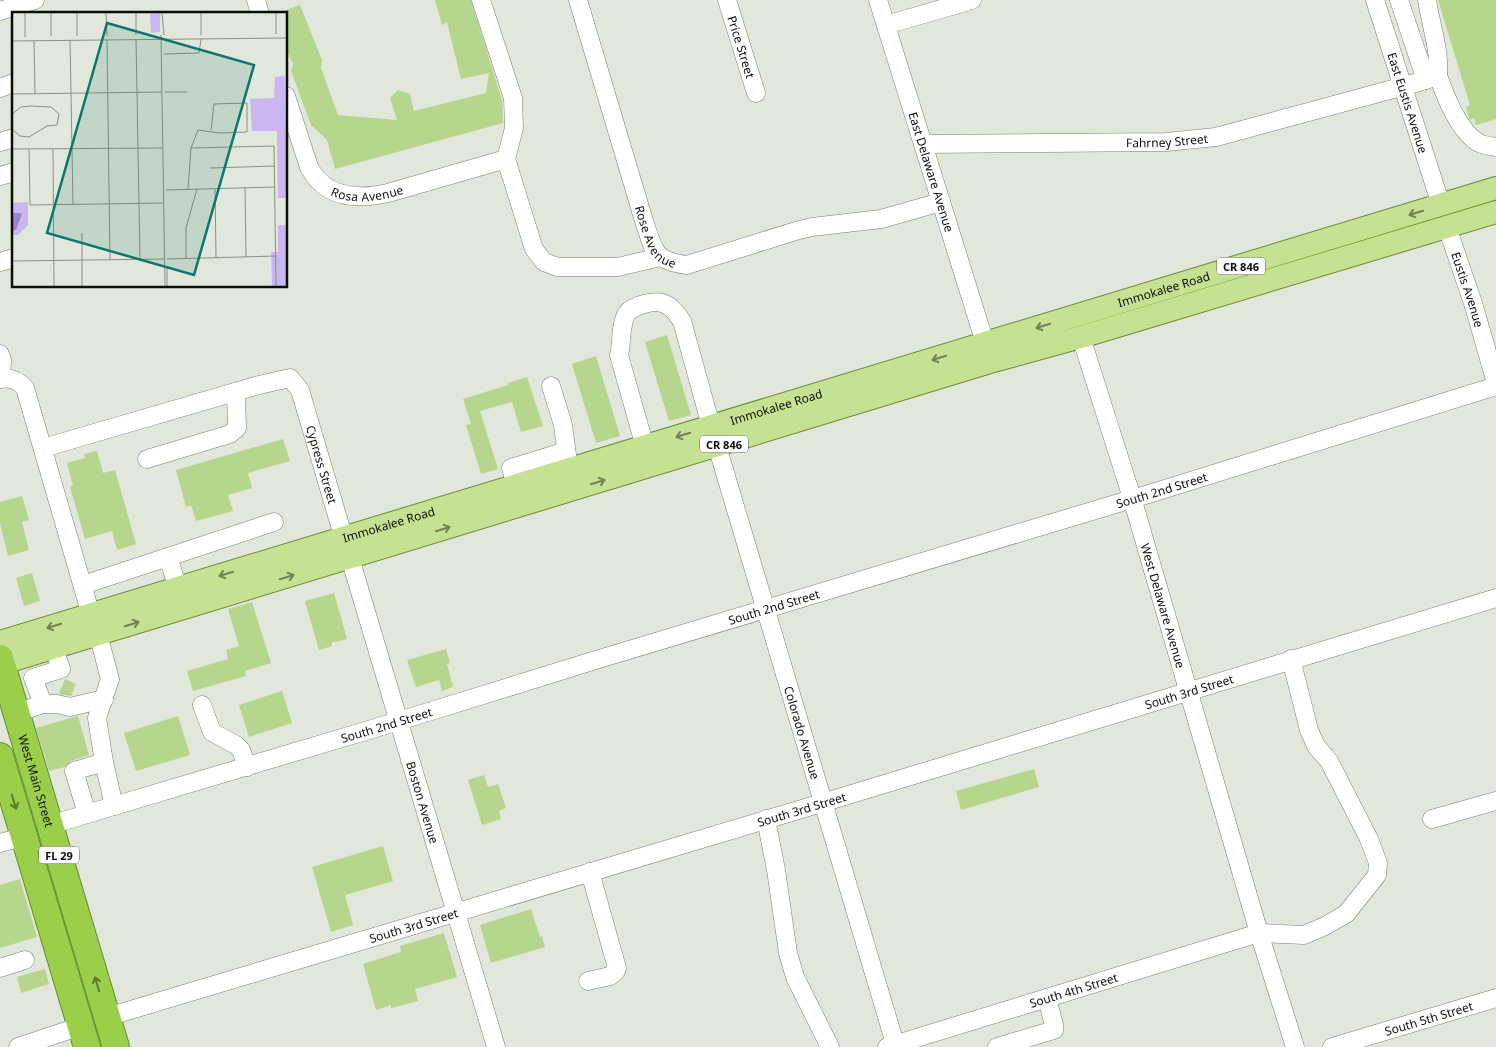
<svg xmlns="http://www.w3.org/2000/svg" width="1496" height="1047" viewBox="0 0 1496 1047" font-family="'Noto Sans',sans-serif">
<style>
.building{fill:#b6d68d}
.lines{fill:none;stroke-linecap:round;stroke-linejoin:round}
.minor-casing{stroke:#797e73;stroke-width:19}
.major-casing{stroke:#698b33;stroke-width:24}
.highway-casing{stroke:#698b33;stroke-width:28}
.minor{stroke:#fff;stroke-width:18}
.major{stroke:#c4e292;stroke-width:22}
.highway{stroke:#9ccf49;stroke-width:26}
.oneway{stroke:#718254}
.oneway2{stroke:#5b782c}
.labels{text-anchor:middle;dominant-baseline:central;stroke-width:4.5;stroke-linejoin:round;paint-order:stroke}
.shield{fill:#fff;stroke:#545653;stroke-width:1}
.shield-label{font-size:11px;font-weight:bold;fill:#0b0d09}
.street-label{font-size:12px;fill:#0b0d09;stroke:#fff}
.inset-road{fill:none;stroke:#8b9086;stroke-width:1}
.view{fill:#0f766e;fill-opacity:0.15;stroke:#0f766e;stroke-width:2.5}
.inset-edge{fill:none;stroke:#0b0d09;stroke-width:2.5}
</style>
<rect width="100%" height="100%" fill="#e1e7da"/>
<!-- building -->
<g class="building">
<polygon points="435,0 471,0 502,100 503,123 335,169 327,140 311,125 291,71 293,64 286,49 286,10 300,5 322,60 321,68 338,115 397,120 390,98 398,90 410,94 414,111 486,93 489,73 461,79 447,22 442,25"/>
<polygon points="1438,0 1496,0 1496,119 1476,125 1474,118 1470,120 1469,118 1466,107 1470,105"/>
<polygon points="667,335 691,415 669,421 645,342"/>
<polygon points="596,356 620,436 596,443 572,364"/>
<polygon points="527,377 543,426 521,432 512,402 480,411 498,469 481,474 466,425 471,424 463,399 508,385 508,383"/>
<polygon points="283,439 290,461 248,473 252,488 228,495 233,511 196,521 191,505 186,507 176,470"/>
<polygon points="97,451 103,473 115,470 136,544 117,550 112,531 85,539 70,487 73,486 67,463 85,458 84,454"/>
<polygon points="22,496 29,520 22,522 29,550 8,556 0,523 0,502"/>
<polygon points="32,573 40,601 24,606 16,578"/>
<polygon points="334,593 347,639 331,643 332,646 319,650 305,601"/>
<polygon points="252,602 271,663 245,671 246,676 193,691 187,671 228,659 226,650 239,646 228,609"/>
<polygon points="446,649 450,663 447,664 453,687 442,691 439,680 416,687 407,660"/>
<polygon points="65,679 76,684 71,696 59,694"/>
<polygon points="282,691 292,723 249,737 239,705"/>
<polygon points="78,716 89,755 71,761 65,767 49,771 36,728"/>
<polygon points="178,716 190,755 136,771 124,733"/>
<polygon points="1034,769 1039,787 961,810 956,791"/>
<polygon points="484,775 488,787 498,784 506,808 499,811 501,819 482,825 468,780"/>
<polygon points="383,846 393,881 345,895 353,925 331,932 312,867"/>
<polygon points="20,879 37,937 0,948 0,885"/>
<polygon points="531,909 540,937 542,936 545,947 491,963 480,925"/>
<polygon points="444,933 457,977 415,989 418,1001 391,1008 391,1005 376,1010 363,964 401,952 400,946"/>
<polygon points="45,969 49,984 21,993 17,977"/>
</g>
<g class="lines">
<!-- minor casing -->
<g class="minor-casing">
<g id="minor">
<polyline points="256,0 260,14"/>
<polyline points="481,0 513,98 514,128 506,159 534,249 544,262 558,267 618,267 660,257"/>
<path id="s1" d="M578 0 644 221C654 250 653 261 687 265L799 230 812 227 881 219 941 202"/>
<path id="s2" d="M727 0 756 93"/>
<path id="s3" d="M878 0 985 343"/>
<path id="s4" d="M1375 0 1441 205"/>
<polyline points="1399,0 1426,80"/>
<polyline points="0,11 35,0"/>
<polyline points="886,25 972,0"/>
<path d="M1438 76C1446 97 1457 128 1477 142 1481 145 1490 146 1496 147"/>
<polyline points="0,88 14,83"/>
<path id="s5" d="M286 96 309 167C325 198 357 200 388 193L506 159"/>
<polyline points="0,142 14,138"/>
<path id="s6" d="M923 144 1166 142 1216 137 1419 82 1438 76C1440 50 1431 26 1427 0"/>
<polyline points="0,176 14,172"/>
<path id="s7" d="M1447 227 1473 303 1496 383"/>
<polyline points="0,262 14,258"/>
<path id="s8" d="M1081 337 1132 498 1259 933 1295 1047"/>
<polyline points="0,354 2,360 1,379"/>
<path d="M0 379C11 377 18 380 25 388L91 615"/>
<polyline points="551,386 563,425 569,470"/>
<path id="s9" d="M717 446 896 1047"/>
<path d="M645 447 619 355C622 343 620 325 627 313 632 306 654 300 662 303 671 305 677 314 682 321L711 426"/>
<path id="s10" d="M43 448 259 385 290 378 300 390 344 539"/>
<polyline points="147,459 230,434 237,428 236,392"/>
<polyline points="516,486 511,468 566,451"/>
<polyline points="168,557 178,588"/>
<path id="s11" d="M350 558 496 1047"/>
<polyline points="83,585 274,522"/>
<polyline points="98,634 110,679 97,718 104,762"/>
<polyline points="43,704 57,704 70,707 104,699"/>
<polyline points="202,705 212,732 236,745 241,750 247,767"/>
<polyline points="16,713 43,704 33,678 61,669 54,648"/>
<polyline points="87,814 74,771 104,762 114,806"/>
<polyline points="766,819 776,870 788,953 795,977 830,1047"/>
<polyline points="1432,819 1496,801"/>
<path id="s12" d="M50 825 399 721 599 659 1152 493 1496 386"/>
<polyline points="0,843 25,836"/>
<polyline points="0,968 25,960"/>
<polyline points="588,981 610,976 616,971 617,968 590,872"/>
<path id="s13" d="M107 1017 822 803 1496 598"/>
<polyline points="18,1047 81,1026"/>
<path id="s14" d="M887 1047 1259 933 1304 935 1325 926 1346 914 1377 875 1378 863 1369 839 1329 761 1316 746 1309 730 1291 659"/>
<polyline points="997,1047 1054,1030 1054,1025 1047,998"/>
<path id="s15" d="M1332 1047 1496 998"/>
</g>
</g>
<!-- major casing -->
<g class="major-casing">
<g id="major">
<path id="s16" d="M0 642 1496 188"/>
<polyline points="0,664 990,362 1081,337 1496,212"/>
</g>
</g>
<!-- highway casing -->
<g class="highway-casing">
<g id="highway">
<path id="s17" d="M0 658 116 1047"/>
<polyline points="0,756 87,1047"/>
</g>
</g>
<!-- minor -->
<use href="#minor" class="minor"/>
<!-- major -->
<use href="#major" class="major"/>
<!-- highway -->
<use href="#highway" class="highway"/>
</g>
<!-- one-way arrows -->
<defs><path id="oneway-shaft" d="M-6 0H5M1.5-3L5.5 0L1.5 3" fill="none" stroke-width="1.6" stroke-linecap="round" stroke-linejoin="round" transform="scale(1.25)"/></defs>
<g class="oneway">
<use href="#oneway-shaft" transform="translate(1416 213) rotate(163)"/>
<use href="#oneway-shaft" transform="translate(1043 326) rotate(163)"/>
<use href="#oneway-shaft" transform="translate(939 358) rotate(163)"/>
<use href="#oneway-shaft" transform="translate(683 435) rotate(163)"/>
<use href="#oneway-shaft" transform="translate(598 482) rotate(-17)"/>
<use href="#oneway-shaft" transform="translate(443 529) rotate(-17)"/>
<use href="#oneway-shaft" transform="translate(226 574) rotate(163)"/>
<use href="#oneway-shaft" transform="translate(287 577) rotate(-17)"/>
<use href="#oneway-shaft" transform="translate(132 624) rotate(-17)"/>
<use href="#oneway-shaft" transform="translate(54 626) rotate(163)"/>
</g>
<g class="oneway2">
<use href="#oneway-shaft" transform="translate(14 802) rotate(73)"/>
<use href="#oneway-shaft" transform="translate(97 984) rotate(-107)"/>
</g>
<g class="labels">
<!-- shield labels -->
<g class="shield">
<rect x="1217" y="257.5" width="48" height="17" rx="4"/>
<rect x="700" y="435.5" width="48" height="17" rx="4"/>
<rect x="39" y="846.5" width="40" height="17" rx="4"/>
</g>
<g class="shield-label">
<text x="1241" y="266">CR 846</text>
<text x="724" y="444">CR 846</text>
<text x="59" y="855">FL 29</text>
</g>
<!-- street labels -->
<g class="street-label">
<text stroke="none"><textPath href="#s2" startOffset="49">Price Street</textPath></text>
<text stroke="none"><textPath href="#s4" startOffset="108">East Eustis Avenue</textPath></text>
<text stroke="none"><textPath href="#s6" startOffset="244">Fahrney Street</textPath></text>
<text stroke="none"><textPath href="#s3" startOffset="180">East Delaware Avenue</textPath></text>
<text stroke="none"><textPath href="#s5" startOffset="144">Rosa Avenue</textPath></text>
<text stroke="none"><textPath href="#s1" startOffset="251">Rose Avenue</textPath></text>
<text stroke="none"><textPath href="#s16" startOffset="1216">Immokalee Road</textPath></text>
<text stroke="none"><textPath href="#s7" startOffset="66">Eustis Avenue</textPath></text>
<text stroke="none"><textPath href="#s16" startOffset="811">Immokalee Road</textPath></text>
<text stroke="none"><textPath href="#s10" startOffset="350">Cypress Street</textPath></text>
<text stroke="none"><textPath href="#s12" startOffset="1161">South 2nd Street</textPath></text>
<text stroke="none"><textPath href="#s16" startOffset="406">Immokalee Road</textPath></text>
<text stroke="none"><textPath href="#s8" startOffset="281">West Delaware Avenue</textPath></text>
<text stroke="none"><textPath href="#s12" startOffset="756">South 2nd Street</textPath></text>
<text stroke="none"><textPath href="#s13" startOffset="1130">South 3rd Street</textPath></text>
<text stroke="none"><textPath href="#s12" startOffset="351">South 2nd Street</textPath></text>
<text stroke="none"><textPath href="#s9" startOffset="299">Colorado Avenue</textPath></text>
<text stroke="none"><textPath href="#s17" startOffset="128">West Main Street</textPath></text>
<text stroke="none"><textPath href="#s11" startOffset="255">Boston Avenue</textPath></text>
<text stroke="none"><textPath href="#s13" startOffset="725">South 3rd Street</textPath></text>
<text stroke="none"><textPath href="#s13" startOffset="320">South 3rd Street</textPath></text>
<text stroke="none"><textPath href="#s14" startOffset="195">South 4th Street</textPath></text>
<text stroke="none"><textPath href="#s15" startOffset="101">South 5th Street</textPath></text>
</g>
</g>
<!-- overview -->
<g transform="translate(12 12)">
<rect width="275" height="275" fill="#e1e7da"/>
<path d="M148 1V20L139 21 138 2ZM273 64 275 186H266L265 119H240L238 87 262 86 263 65ZM16 190V213L6 223H0V191ZM266 213H275V274H260L259 240H266Z" fill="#cbb6f1"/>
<path d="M0 201H10L4 218H0Z" fill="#9f85ca"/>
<path class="inset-road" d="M13 1V25M39 1V24M65 1V24M94 1 95 24M124 1V23M150 1 152 23M264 1V22M149 23 153 274M189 23V1M124 27 128 248M58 28 61 192M95 28 98 248M0 29 275 26M22 29 23 81M152 42 187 41 189 27M153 80H175M0 82 150 80M0 102 9 95 18 94 39 95 47 102 45 113 35 114 17 125 8 124 0 117M179 136 186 118 208 121 235 120V91L202 92 199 118M0 137 151 136M17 137 18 193 151 191M41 137 42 274M198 156 263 154M233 176 234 245M176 177 179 136 262 134 264 274M203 177 204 245M154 178 263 175M70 221V274M174 246V216L185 177M155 247 264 244M0 249 152 247M155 274V255"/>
<path class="view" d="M95 11 242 53 182 263 35 221Z"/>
<rect width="275" height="275" class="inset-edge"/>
</g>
</svg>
